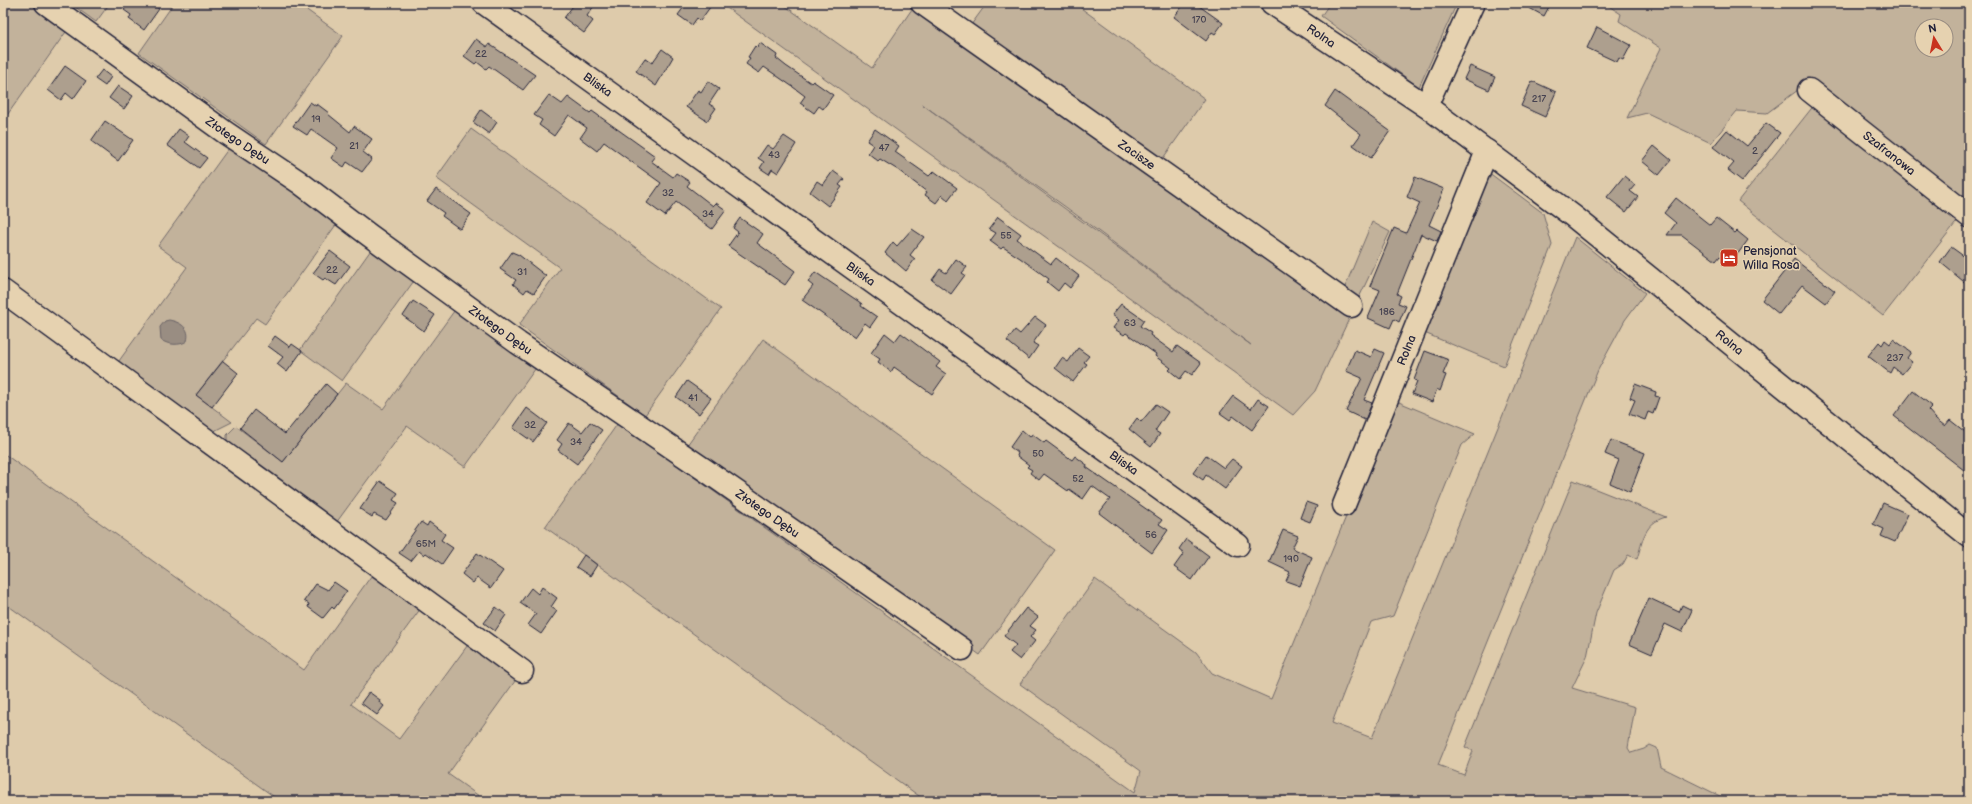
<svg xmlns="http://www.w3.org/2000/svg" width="1972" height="804" viewBox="0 0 1972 804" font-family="'Balsamiq Sans',sans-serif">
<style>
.green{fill:#c2b29b;stroke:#726a6b;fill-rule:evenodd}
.water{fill:#998d82;stroke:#696266}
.building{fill:#ad9f8e;stroke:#22223b}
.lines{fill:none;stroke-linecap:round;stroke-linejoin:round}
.minor-casing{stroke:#22223b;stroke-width:25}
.minor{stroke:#e6d2b0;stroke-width:22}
.labels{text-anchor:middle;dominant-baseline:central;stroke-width:3;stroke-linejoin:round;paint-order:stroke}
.number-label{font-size:10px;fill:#454150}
.street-label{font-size:12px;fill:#22223b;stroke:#e6d2b0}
.poi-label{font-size:12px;fill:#22223b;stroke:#e6d2b0;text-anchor:start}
</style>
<rect width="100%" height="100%" fill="#decbab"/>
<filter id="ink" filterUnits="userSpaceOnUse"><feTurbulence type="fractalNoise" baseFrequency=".025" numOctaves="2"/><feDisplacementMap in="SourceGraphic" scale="8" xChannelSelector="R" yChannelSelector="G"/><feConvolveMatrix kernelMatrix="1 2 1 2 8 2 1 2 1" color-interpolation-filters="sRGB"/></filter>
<g filter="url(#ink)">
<!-- green -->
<g class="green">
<polygon points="3,3 32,3 68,29 3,121"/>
<polygon points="70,3 110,3 96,22"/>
<polygon points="174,3 297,3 343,36 266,144 139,53"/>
<path d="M720 3H781L872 68 914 6 1111 146 1162 186 1337 306 1372 222 1390 232 1315 391 1293 415ZM922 104 1067 208 1251 345Z"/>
<polygon points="987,3 1074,3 1205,99 1161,161 971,25"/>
<polygon points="1330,3 1457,3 1419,87 1321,16"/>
<path d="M1604 3H1969V204L1826 89 1815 85H1802L1798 90 1767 113 1737 111 1711 143 1647 113 1627 118 1661 48 1619 21 1621 14ZM1922 26H1946V50H1922Z"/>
<polygon points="1815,104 1959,219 1883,316 1738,201"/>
<polygon points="471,129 721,309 645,415 519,325 560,268 436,178"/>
<polygon points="231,145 338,222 265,324 256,318 196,395 232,422 210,433 116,365 187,267 158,246"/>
<polygon points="1488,172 1543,213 1552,245 1504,366 1422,332"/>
<path d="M1575 237 1645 293 1625 320 1598 370 1438 765 1464 775 1473 751 1465 747 1573 480 1666 517C1644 523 1643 540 1637 559L1628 555 1623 564 1614 570 1596 613 1587 657 1572 688 1635 707 1628 748 1631 753 1644 749 1650 745 1657 748 1661 767 1724 798V801H926L545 527 618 423 1135 792 1141 771 1020 684 1095 579 1196 652 1212 673 1271 699 1394 400 1475 434 1462 445 1393 616 1371 622 1332 723 1372 738Z"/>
<polygon points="373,247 416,278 342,381 300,350"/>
<polygon points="457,307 538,365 465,467 407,426 336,523 227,446 227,435 236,426 283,462 346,383 383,409"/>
<polygon points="763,339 1055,550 980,655 687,445"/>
<polygon points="3,453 304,670 374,572 421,608 351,704 399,739 470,642 518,677 448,774 486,801 280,801 3,602"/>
</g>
<!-- water -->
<path class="water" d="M169 320C180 322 191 328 187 341 180 346 168 345 161 340L160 327 165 321Z"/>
<!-- building -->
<g class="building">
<polygon points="129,3 151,3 159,9 144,30 129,19 131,15 124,10"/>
<polygon points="575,3 596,3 587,16 593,21 584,33 564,18"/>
<polygon points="687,3 713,3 700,21 697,18 692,25 678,15"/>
<polygon points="1185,3 1195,3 1223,23 1215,34 1212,32 1206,41 1174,17"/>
<polygon points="1520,3 1551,3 1544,16"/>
<polygon points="1597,27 1631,45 1623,60 1619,58 1617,62 1587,48"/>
<polygon points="476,39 487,47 489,44 535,75 523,90 489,66 486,69 477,62 475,64 464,56"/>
<polygon points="760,43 777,55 776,58 786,66 811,83 813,81 833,95 823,109 819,106 814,113 800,103 805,96 793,87 764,67 759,73 746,64 750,58 748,57 755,46 757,48"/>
<polygon points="662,49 673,57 656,86 636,71 645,58 652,63"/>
<polygon points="65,66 86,81 73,99 66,93 61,100 48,90"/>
<polygon points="1470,66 1495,77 1489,90 1464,79"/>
<polygon points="102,70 111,77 105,86 95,79"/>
<polygon points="708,81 719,89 709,104 716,108 707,121 686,107 698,90 701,92"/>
<polygon points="1532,81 1556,92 1545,117 1521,106"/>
<polygon points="118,86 133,96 124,109 109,98"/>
<polygon points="1335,91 1390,131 1371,158 1353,145 1361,134 1325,106"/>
<polygon points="549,95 562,104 568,97 590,113 592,111 655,156 651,161 673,177 676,173 690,182 687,186 713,206 716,203 726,210 712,229 676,202 665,216 647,203 661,183 604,142 597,151 580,138 587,128 569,115 554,136 539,125 542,120 534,115"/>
<polygon points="310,102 316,106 317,104 329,113 328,114 350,132 354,126 372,139 363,152 372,159 362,172 347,162 344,167 331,158 338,148 311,129 307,135 293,126"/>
<polygon points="481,110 497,122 489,134 473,122"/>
<polygon points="105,121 133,140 118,161 91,141"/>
<polygon points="1766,123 1780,133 1742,181 1728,170 1734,163 1713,147 1727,130 1747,146"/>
<polygon points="179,129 189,136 185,142 207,158 199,168 167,145"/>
<polygon points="875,129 899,146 895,152 929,176 934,171 957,188 948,200 942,195 936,203 925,195 927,192 898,170 880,159 878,161 868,153 873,145 867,141"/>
<polygon points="784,136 796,144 778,173 772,169 769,174 760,168 764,162 758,158 767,145 773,149"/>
<polygon points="1654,146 1671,160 1659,175 1642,161"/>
<polygon points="833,171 844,179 839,185 842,187 828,206 810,192 817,181 823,185"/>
<polygon points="1624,176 1635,185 1630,191 1638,197 1626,212 1607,197"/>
<polygon points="1415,177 1444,189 1429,225 1441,231 1437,241 1421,234 1397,294 1401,296 1398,303 1406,306 1399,322 1394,319 1390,328 1368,318 1380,290 1370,286 1394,228 1406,233 1420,203 1407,197"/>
<polygon points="436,189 471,214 460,229 442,216 444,213 427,201"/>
<polygon points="1676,198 1710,225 1716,218 1735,233 1737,231 1748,240 1734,259 1727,253 1723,258 1720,256 1716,261 1682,235 1667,235 1676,223 1664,213"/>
<polygon points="998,217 1021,234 1017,239 1051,264 1056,258 1079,276 1070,288 1064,283 1058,291 1047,282 1049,279 1020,258 1003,247 1001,249 990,241 996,233 989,229"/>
<polygon points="740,218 763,234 757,243 795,271 785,285 728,246 738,232 733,228"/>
<polygon points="912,229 924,237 910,255 915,259 906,271 885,253 893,242 897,246"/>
<polygon points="1951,247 1969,260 1969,286 1940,262"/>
<polygon points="330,251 350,266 336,285 325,278 323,280 313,273"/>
<polygon points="512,252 519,255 546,276 534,293 527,289 524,293 513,284 516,280 500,269"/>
<polygon points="956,259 967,267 962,273 965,275 951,294 932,280 940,269 946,273"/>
<polygon points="1794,259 1835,291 1826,303 1802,285 1779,314 1762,300"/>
<polygon points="815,272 858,301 862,304 861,306 877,317 870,327 865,323 855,337 802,300 813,286 808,282"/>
<polygon points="413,301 435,315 424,331 403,316"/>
<polygon points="1121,304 1144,320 1140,326 1151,333 1150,335 1173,352 1177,346 1201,363 1192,375 1186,371 1180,379 1169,370 1171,368 1155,356 1156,354 1126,333 1124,335 1113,328 1119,320 1112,315"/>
<polygon points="1035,317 1046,325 1033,343 1038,346 1029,359 1007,341 1015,330 1020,334"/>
<polygon points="885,333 895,341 901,333 940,362 936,367 946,374 932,394 894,367 891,372 878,362 880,359 871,353"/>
<polygon points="275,336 290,347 292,344 302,351 287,372 277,364 283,357 268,346"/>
<polygon points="1893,339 1911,352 1907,358 1912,362 1902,374 1893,367 1890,373 1868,356 1879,342 1882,345 1885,340 1890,344"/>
<polygon points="1078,348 1089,356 1084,362 1087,364 1073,382 1055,368 1062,358 1068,362"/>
<polygon points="1375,349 1384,353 1364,400 1372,403 1365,420 1346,411 1362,378 1346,371 1355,350 1371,357"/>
<polygon points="1425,351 1449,360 1443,374 1446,375 1440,391 1437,389 1432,402 1412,394 1417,381 1414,380"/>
<polygon points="223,361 238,373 212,407 196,395"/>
<polygon points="687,381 711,398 699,414 676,397"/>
<polygon points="326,384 337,394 283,462 240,428 254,410 285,434"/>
<polygon points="1635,384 1656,392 1655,396 1659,397 1653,414 1648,412 1645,420 1629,414 1635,400 1630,398"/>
<polygon points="1913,391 1932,406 1928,410 1936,419 1945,426 1950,420 1969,435 1969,474 1894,416"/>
<polygon points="1233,396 1251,409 1258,399 1269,406 1252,430 1233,416 1230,420 1220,413"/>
<polygon points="1156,404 1168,412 1155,431 1160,434 1151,447 1129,429 1137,418 1141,422"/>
<polygon points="527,408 547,423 533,442 513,428"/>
<polygon points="590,422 602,430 577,464 558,450 562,444 557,440 569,423 582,432"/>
<polygon points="1022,430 1030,437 1032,434 1044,443 1046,441 1072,460 1075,456 1087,465 1086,467 1162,520 1159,524 1168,530 1152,553 1099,513 1110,499 1092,486 1083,499 1069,489 1068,491 1044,474 1039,480 1030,473 1032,470 1027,467 1029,465 1017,456 1018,453 1010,447"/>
<polygon points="1611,440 1645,453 1630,492 1610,483 1619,460 1605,454"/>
<polygon points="1206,455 1224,468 1232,459 1242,466 1225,489 1206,475 1203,480 1193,473"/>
<polygon points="380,481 398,493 393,500 398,503 386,520 374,514 372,517 360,509"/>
<polygon points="1306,502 1317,506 1310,522 1300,518"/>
<polygon points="1883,503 1908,514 1895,542 1881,536 1884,529 1873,524"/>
<polygon points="421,522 427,526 429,522 445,534 441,540 453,548 442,564 426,553 424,555 419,551 411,561 399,553"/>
<polygon points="1283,530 1298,536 1292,548 1312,557 1300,586 1286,581 1290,572 1269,562"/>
<polygon points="1186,539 1209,556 1192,580 1174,567 1184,553 1179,549"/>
<polygon points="477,553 503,571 491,588 477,578 473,583 462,574"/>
<polygon points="584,555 597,565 590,576 576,567"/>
<polygon points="334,582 347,591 334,609 332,607 323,618 308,607 309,604 304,601 316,584 328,590"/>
<polygon points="542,587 557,598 551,607 557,611 541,634 528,625 536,614 520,603 531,588 538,594"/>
<polygon points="1649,598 1679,612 1682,605 1692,610 1682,632 1665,624 1652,654 1629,644"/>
<polygon points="496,607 506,615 495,631 484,623"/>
<polygon points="1026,608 1038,617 1030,626 1036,630 1030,637 1035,641 1020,660 1010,652 1016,645 1004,636"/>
<polygon points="369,692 380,700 379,702 384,706 377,715 361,703"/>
</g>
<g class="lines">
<!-- minor casing -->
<g class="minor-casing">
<g id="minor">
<path id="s1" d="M46 3 226 133 299 182 369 235 518 343 708 472 962 649"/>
<path id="s2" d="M484 3 1238 545"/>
<path id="s3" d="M922 3 1351 306"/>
<path id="s4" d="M1272 3 1426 106 1573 216 1969 536"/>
<path id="s5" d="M1809 90 1969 216"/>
<polyline points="1426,106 1473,3"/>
<polyline points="3,291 522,671"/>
<path id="s6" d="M1344 505 1487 151"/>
</g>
</g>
<!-- minor -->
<use href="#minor" class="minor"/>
</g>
</g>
<!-- icons -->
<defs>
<g id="hotel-square" transform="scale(1)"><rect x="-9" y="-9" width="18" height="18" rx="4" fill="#c8321e" stroke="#e6d2b0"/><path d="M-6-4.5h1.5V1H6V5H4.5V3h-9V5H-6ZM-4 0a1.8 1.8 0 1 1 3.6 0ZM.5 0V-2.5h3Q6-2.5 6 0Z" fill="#fff"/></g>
</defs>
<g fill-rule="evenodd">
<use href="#hotel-square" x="1729" y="258"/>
</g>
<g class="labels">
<!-- number labels -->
<g class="number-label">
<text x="1199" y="20">170</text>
<text x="481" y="54">22</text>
<text x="1539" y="99">217</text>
<text x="316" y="119">19</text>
<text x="354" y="146">21</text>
<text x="884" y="148">47</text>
<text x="1755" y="151">2</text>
<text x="774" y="155">43</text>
<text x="668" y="193">32</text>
<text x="708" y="214">34</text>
<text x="1006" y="236">55</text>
<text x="332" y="270">22</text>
<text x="522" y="272">31</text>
<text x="1387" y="312">186</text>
<text x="1130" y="323">63</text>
<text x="1895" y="358">237</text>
<text x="693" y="398">41</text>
<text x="530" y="425">32</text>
<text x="576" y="442">34</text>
<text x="1038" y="454">50</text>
<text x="1078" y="479">52</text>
<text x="1151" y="535">56</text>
<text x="426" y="544">65M</text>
<text x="1291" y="559">190</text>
</g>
<!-- street labels -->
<g class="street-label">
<text stroke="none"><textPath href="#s4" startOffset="59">Rolna</textPath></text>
<text stroke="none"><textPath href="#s2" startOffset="140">Bliska</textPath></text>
<text stroke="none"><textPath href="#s1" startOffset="236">Złotego Dębu</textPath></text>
<text stroke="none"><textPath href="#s5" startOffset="102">Szafranowa</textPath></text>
<text stroke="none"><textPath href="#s3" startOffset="263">Zacisze</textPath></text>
<text stroke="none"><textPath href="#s2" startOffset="464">Bliska</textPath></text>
<text stroke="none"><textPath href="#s1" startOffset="560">Złotego Dębu</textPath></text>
<text stroke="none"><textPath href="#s4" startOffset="570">Rolna</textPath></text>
<text stroke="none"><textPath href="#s6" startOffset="167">Rolna</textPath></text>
<text stroke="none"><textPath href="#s2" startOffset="788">Bliska</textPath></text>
<text stroke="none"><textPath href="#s1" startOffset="884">Złotego Dębu</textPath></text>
</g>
<!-- poi labels -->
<g class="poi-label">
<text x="1743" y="251">Pensjonat<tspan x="1743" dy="14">Willa Rosa</tspan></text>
</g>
</g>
<!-- margin -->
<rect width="1972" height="804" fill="none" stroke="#e6d2b0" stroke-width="16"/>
<rect x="8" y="8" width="1956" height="788" fill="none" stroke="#22223b" stroke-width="1.5" filter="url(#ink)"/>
<!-- north arrow -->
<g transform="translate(1934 38) rotate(350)"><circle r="19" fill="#e6d2b0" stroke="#988c81"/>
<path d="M0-3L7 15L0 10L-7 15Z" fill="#c8321e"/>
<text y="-6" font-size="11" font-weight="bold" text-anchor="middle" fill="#22223b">N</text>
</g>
</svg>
